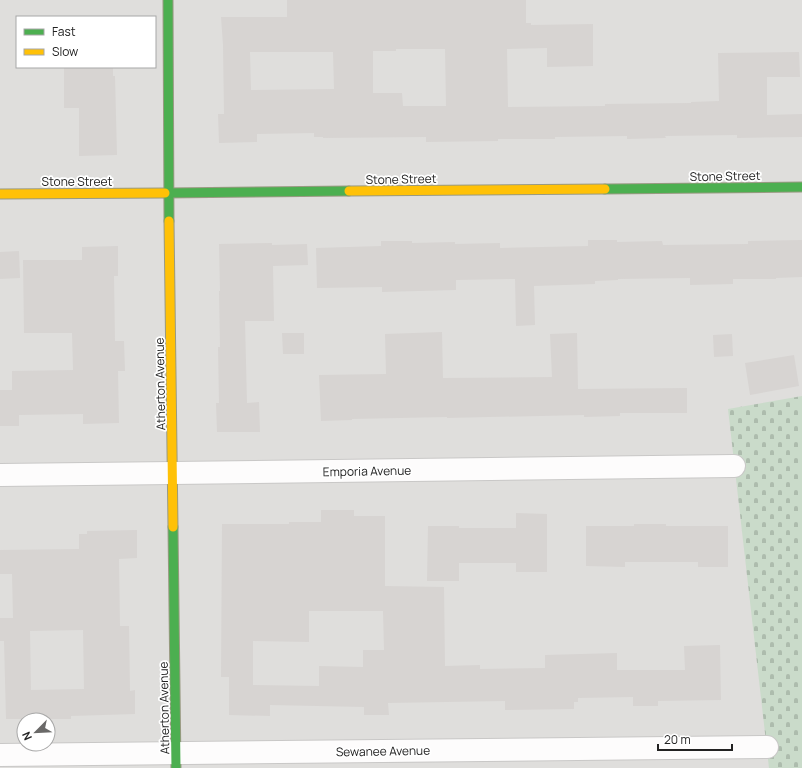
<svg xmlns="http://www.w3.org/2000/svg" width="802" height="768" viewBox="0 0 802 768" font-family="Manrope,sans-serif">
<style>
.residential{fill:#dfdedc;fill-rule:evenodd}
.cemetery{fill:url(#cemetery-stones)}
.building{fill:#d7d4d2;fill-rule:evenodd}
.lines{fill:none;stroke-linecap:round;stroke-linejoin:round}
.street-casing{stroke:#c9c8c7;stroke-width:24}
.fast-casing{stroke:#999a82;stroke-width:11}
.slow-casing{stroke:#999a82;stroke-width:11}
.street{stroke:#fdfcfc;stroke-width:22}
.fast{stroke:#4caf50;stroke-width:9}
.slow{stroke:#ffc107;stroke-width:9}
.labels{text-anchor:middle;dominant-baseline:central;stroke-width:3.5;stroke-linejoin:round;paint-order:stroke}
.street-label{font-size:12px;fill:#222;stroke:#fff}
</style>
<defs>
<pattern id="cemetery-stones" width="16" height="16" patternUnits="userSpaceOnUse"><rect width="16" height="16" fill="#cadbca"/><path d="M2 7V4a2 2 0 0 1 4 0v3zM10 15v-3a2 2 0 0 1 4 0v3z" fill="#adbcad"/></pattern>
</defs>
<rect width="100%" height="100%" fill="#f0eeeb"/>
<!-- residential -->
<path class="residential" d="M0 0H802V768H0ZM17 17H155V67H17ZM24 720H48V744H24Z"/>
<!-- cemetery -->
<polygon class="cemetery" points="802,396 802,768 769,768 728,409"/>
<!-- building -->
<g class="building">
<path d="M287 0H526V23H531V25L593 24V66L547 67V48L507 49 508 107 605 106V104L691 103V102L719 101 718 53 799 52 800 77H767V115L802 114V137L737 138V135L665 136 666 138 627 139V136L555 137V139H498V141L426 142V137L323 138V137H314V133L257 134V142L219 143 218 114H224L223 45 221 17H287ZM396 49H445L446 106H403L402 93H373V51H396ZM250 52H333L334 89 251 90Z"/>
<polygon points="64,67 113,67 113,76 115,76 117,155 79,156 79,108 64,108"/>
<polygon points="588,240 617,240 617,242 662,241 663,245 748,244 748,241 802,240 802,277 776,278 776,279 733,279 733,284 690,285 690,278 618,279 618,280 595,281 595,284 534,286 535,325 516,326 515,279 456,280 456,290 382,292 382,287 317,288 316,248 381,246 381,241 412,241 412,243 455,242 455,244 500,243 500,248 588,246"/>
<polygon points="272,243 272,245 307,244 308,265 273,266 274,321 245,321 247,403 259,402 260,432 217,432 216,403 219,403 218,347 220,347 219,291 220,291 219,244"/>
<polygon points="118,246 118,276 114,276 115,341 124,341 125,371 118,371 119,423 83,424 83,414 19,415 19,426 0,426 0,390 12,390 12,371 73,370 72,333 24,333 23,260 82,260 82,247"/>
<polygon points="19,251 20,278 0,279 0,252"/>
<polygon points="442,332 443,378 552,377 550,334 577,333 578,389 687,388 687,413 620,413 620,416 584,417 584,415 447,418 447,417 352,419 352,420 321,421 319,375 386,374 385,334"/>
<polygon points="282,333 304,333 304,354 283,354"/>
<polygon points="732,334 733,356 714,357 713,335"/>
<polygon points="794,355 799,386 750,395 745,363"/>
<path d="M321 510H354V516H385V586L444 587 445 666 480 665V669L545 668V655L617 653V670H685L684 646 720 645 721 700 658 701V706H633V697L578 698V702H574V709L505 710V701L388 703 389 715H364V707L270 705V716L229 715V677H221L222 524H289V522H321ZM309 611H383L384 650H363V667L319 666V686L253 685V641L309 642Z"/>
<polygon points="516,513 547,514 547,572 516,572 516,563 459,563 459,581 427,581 428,526 459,526 459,528 516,528"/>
<polygon points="634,524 666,524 666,526 728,526 728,567 698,567 698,562 625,562 625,567 586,566 586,526 634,526"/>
<path d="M137 530V558L119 559 120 626H129L130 691 135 690V714L71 716V719H6L4 641H0V618H13L12 574H0V550L79 549V534H87V531ZM83 630 84 689 31 690 30 631Z"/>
</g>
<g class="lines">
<!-- street casing -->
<g class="street-casing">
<g id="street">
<polyline points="0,475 173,473 734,466"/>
<polyline points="0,755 767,747"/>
</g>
</g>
<!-- fast casing -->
<g class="fast-casing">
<g id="fast">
<polyline points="168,0 169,221"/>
<polyline points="605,189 802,187"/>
<polyline points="165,193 349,191"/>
<polyline points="173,527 176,768"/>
</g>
</g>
<!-- slow casing -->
<g class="slow-casing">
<g id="slow">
<polyline points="349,191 605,189"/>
<polyline points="0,194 165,193"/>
<polyline points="169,221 173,527"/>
</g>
</g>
<!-- street -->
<use href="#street" class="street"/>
<!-- fast -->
<use href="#fast" class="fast"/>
<!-- slow -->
<use href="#slow" class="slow"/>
</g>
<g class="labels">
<!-- street labels -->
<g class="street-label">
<text transform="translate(725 176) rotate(-1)">Stone Street</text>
<text transform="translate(401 179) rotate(-1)">Stone Street</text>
<text x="77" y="181">Stone Street</text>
<text transform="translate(160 384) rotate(-91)">Atherton Avenue</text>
<text transform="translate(367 471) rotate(-1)">Emporia Avenue</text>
<text transform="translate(164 708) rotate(-91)">Atherton Avenue</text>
<text transform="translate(383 751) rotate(-1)">Sewanee Avenue</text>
</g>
</g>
<!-- legend -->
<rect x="16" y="16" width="140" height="52" fill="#ffffff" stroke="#a7a7a7"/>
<rect x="24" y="29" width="20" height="6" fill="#4caf50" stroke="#a7a7a7"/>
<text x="52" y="36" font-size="12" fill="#222222">Fast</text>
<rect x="24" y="49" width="20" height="6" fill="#ffc107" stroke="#a7a7a7"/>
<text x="52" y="56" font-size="12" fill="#222222">Slow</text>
<!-- north arrow -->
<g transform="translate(36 732) rotate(246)"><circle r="19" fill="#ffffff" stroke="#a7a7a7"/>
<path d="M0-3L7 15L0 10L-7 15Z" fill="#6a6968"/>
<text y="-6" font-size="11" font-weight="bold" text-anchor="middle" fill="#222222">N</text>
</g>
<!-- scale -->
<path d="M658 744v6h74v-6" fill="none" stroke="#222222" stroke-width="2"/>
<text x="664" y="744" font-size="12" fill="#222222" stroke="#ffffff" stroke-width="3" paint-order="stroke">20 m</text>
</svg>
